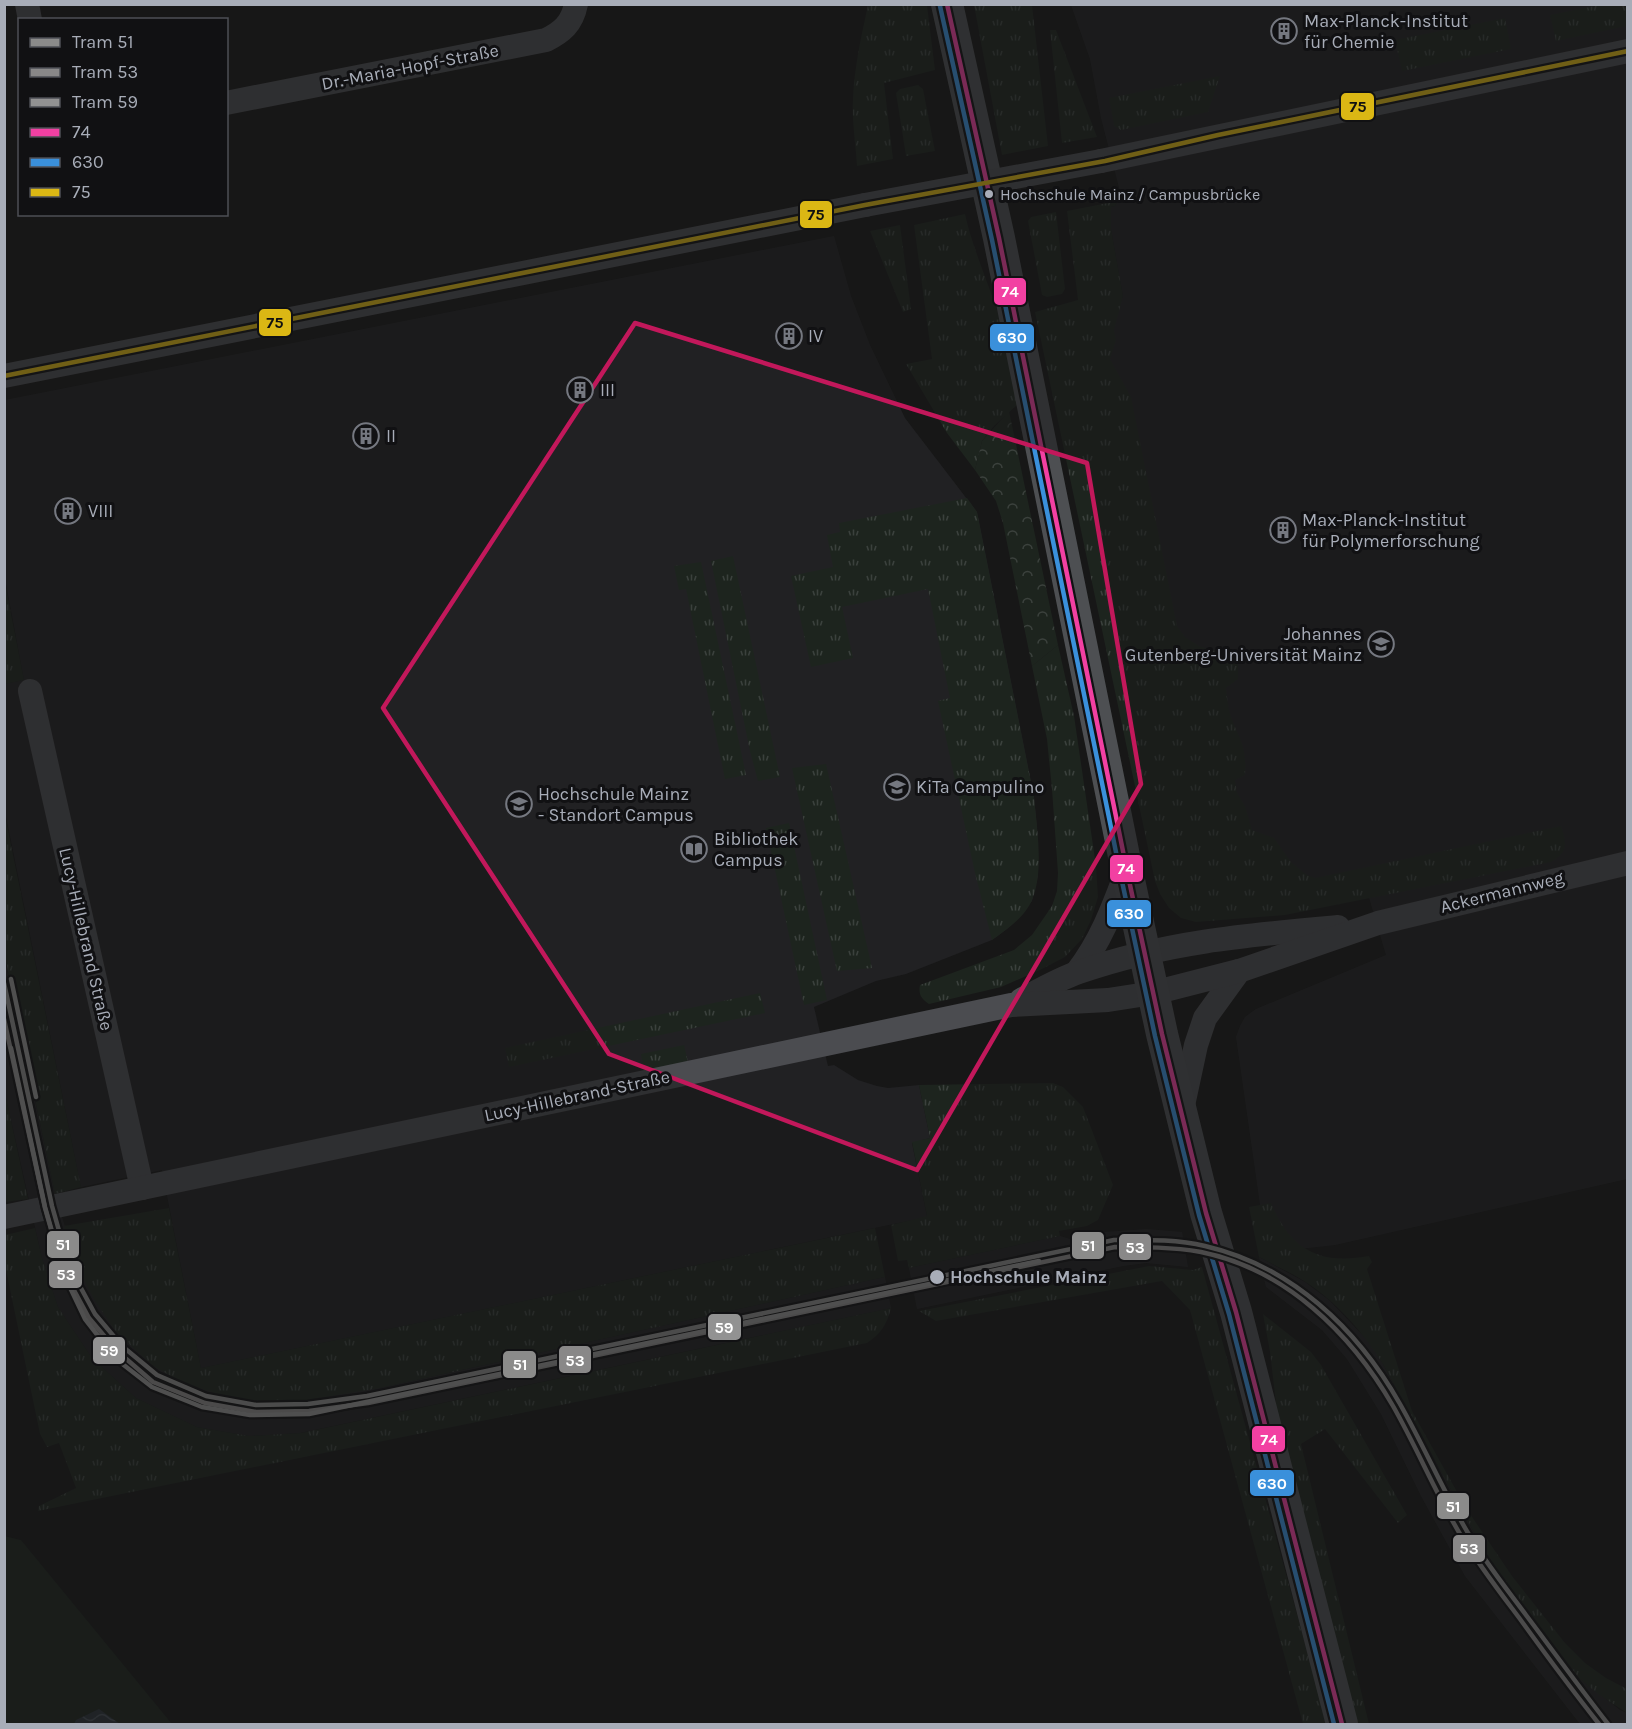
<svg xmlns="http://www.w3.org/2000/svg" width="1632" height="1729" viewBox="0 0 1632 1729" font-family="Karla,sans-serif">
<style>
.built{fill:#212123}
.grass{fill:url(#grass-tufts)}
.forest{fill:url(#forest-crowns)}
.green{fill:#1d241e}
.water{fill:url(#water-waves)}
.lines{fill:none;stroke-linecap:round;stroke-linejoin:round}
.minor{stroke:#4b4c50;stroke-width:24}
.major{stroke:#4d4f52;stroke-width:32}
.minor-bridge{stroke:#4b4c50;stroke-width:24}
.bus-1-casing{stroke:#111113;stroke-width:9}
.bus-2-casing{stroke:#111113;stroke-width:9}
.bus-3-casing{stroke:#111113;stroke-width:9}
.bus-1{stroke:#f240a2;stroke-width:4.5}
.bus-2{stroke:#3a90db;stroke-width:4.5}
.bus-3{stroke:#dbb714;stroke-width:4.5}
.tram-1-casing{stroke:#111113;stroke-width:9}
.tram-2-casing{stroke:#111113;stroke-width:9}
.tram-3-casing{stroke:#111113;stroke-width:9}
.tram-1{stroke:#8b8b8a;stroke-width:4.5}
.tram-2{stroke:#898888;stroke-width:4.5}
.tram-3{stroke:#929292;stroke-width:4.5}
.marked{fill:none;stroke:#c2185b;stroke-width:4.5;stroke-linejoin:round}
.bus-dot{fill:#a8adb8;stroke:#111113;stroke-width:2}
.labels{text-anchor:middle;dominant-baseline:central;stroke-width:6;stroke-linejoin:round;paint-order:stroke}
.bus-label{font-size:16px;fill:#a8adb8;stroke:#111113;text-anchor:start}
.poi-label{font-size:18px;fill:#a8adb8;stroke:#111113;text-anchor:start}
.street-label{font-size:18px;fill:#a8adb8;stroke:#111113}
.stop-label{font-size:18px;font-weight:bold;fill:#a8adb8;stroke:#111113;text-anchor:start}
.line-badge{stroke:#111113;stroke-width:2}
.badge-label{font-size:16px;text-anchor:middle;font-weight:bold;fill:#fff}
.pale-badge-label{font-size:16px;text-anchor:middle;font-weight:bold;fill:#111}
</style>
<defs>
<pattern id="grass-tufts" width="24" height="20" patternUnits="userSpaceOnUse" patternTransform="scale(1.5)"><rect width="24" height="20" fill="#1d241e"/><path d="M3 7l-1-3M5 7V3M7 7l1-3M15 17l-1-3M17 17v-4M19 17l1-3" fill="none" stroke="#3b413d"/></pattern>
<pattern id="forest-crowns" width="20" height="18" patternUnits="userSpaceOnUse" patternTransform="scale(1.5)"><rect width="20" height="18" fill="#1d241e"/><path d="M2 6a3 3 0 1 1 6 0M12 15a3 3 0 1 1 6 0" fill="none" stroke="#3b413d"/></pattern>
<pattern id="water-waves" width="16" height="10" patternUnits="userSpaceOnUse" patternTransform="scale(1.5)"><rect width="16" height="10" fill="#2a3239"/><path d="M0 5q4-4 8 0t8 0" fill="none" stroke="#464d54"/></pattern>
</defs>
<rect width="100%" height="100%" fill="#171717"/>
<!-- built -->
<g class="built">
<polygon points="1071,5 1627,5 1627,1179 1335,1245 1290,1250 1266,1246 1236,1037 1240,1026 1245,1017 1256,1009 1386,955 1368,894 1248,912 1086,393 1123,296 1111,229 1111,207 1115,206 1121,195 1101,118 1090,59"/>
<polygon points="834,236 851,296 870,345 905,418 977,512 1034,797 1037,828 1038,876 1032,901 1007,929 992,940 906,974 876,981 814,1007 828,1066 834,1065 858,1080 877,1086 888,1088 919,1085 930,1138 912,1143 927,1217 201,1368 162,1170 81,1187 5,811 4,684 24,680 5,578 5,400"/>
<polygon points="4,957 55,1194 77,1266 153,1366 380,1388 885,1277 891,1308 300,1433 249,1436 197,1427 136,1398 92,1358 58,1307 42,1258 5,1093"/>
<polygon points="1147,1229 1182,1232 1188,1267 1146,1263 1123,1266 917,1309 909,1268 1060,1236 1070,1239 1104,1232"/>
<polygon points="1259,1257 1305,1282 1329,1300 1371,1344 1384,1366 1489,1560 1579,1678 1620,1710 1627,1713 1627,1724 1580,1724 1465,1576 1421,1496 1381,1414 1347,1359 1322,1330 1266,1287"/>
</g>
<!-- grass -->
<g class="grass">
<path d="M868 5H927L935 70 884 83 893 159 857 166C856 151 854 135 853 120 851 81 860 42 868 5Z"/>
<polygon points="974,5 1032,5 1048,146 1002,155"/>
<polygon points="1600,5 1627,5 1627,26 1556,41 1550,15"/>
<polygon points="1505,18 1511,49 1402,71 1395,40"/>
<polygon points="1050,30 1056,30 1097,137 1062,143"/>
<polygon points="1220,76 1208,112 1121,130 1114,126 1109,98"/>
<polygon points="918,85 923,89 935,151 906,156 896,93 900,89"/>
<path d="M1118 201 1115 206 1111 207V229L1123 296 1114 330 1116 340 1110 359 1131 397 1177 626 1185 637 1199 646 1232 657 1238 664V679L1226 688C1227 697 1228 708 1231 717 1240 741 1247 746 1245 775L1235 780 1237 793 1245 806 1252 830 1274 838 1291 862 1307 875 1315 878 1561 826C1567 843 1568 853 1551 862L1285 915 1196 922 1181 918 1169 908 1160 894 1155 881 1035 312 1078 300 1067 211Z"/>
<polygon points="1056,212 1065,289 1062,294 1047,297 1042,295 1028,221 1031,217"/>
<path d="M965 214C973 250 989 284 1000 319 1008 347 1012 377 1017 405L994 426 982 441 975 470 947 433 906 364 932 359 914 225Z"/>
<polygon points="900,225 911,309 903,312 870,231"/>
<path d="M967 498 977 512 1034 797C1037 828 1044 872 1032 900 1025 917 1006 930 992 940L975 873 938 701 950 698 928 589 842 607 853 658 811 667 791 576 833 567 827 535 840 532 839 523Z"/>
<polygon points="733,556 780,777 758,781 750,751 711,561"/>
<polygon points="701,562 746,775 725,779 686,589 679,590 674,566"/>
<polygon points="4,578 24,680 5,684 4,684"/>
<path d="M1058 645 1074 716 1096 866 1098 897 1091 920 1082 939 1065 957 1040 970 1001 987 929 1004C922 999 918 995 920 985L1014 950 1032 935 1052 906 1057 891 1058 873 1052 789 1047 739 1032 666Z"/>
<polygon points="826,764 872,968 837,971 792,768"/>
<polygon points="4,811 81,1187 55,1194 5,957"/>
<polygon points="789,823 827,1000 804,1005 766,828"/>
<polygon points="760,993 765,1013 509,1067 505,1048"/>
<polygon points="684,1045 688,1062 644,1071 641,1054"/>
<polygon points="1053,1083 1063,1087 1083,1107 1113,1185 1098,1220 1087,1226 1059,1231 1060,1236 923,1265 909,1268 907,1260 898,1261 891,1225 927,1216 912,1142 930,1138 919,1085"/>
<polygon points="5,1093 28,1199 5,1202 4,1202"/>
<path d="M1271 1203C1291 1250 1319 1265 1369 1256L1372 1262 1367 1269 1412 1411 1466 1508 1512 1576 1565 1643 1585 1663 1606 1678 1627 1689V1713L1598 1694 1579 1678 1489 1560 1384 1366C1364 1333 1337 1302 1304 1281 1290 1272 1274 1265 1259 1257L1249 1207Z"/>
<polygon points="169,1208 201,1368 875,1228 885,1277 380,1388 307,1400 260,1401 224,1396 184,1383 153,1366 116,1332 95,1301 77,1266 64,1226"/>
<path d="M35 1228 42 1258 58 1307 92 1358 136 1398 197 1427 249 1436 301 1433 891 1308C887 1324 881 1334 867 1343L38 1511 39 1506 76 1488 59 1443 47 1447 40 1434 5 1265V1235Z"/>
<polygon points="1149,1266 1193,1270 1202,1267 1327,1724 1303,1724 1190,1310 1162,1281 936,1321 919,1311"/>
<polygon points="1263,1314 1311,1352 1321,1365 1407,1515 1398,1523 1325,1429 1301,1444 1369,1724 1352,1724 1281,1446 1270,1352"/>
</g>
<!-- forest -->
<polygon class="forest" points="1009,411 1058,645 1032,666 1003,523 996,501 975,470 982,441"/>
<!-- green -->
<polygon class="green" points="4,1536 21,1540 172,1724 5,1724"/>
<!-- water -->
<polygon class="water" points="99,1709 120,1724 74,1724 76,1720"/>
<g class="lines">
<!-- minor -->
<g class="minor">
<polyline points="27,4 30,20"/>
<path d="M226 103 546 40C562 32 572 24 576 4"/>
<polyline points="1101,161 1628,51"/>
<polyline points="4,376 865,205"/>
<polyline points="30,691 142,1188"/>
<path d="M1077 972C1101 941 1113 908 1127 871"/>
<path d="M1021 1000C1040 990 1059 979 1079 972 1165 942 1248 935 1338 927"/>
<polyline points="1182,1110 1196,1045 1205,1018 1239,971"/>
<polyline points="4,1217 1011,1005 1108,1000 1153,993 1239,971 1378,923 1628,863"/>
</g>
<!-- major -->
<polyline class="major" points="947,4 999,238 1127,871 1162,1034 1206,1213 1236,1312 1342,1724"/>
<!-- minor-bridge -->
<polyline class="minor-bridge" points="865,205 1101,161"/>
<!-- bus-1 casing -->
<g class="bus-1-casing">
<polyline id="bus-1" points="947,4 999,238 1127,871 1162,1034 1206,1213 1236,1312 1342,1724"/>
</g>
<!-- bus-2 casing -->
<g class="bus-2-casing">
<polyline id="bus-2" points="940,6 992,240 1120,872 1155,1036 1199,1215 1229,1314 1334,1724"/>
</g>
<!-- bus-3 casing -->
<g class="bus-3-casing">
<polyline id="bus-3" points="4,376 865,205 1105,161 1218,135 1628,51"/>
</g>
<!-- bus-1 -->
<use href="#bus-1" class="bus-1"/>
<!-- bus-2 -->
<use href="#bus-2" class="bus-2"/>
<!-- bus-3 -->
<use href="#bus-3" class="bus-3"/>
<!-- tram-1 casing -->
<g class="tram-1-casing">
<path id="tram-1" d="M4 983 52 1206 69 1266 95 1314 122 1346 157 1375 206 1396 256 1405 308 1404 367 1396 1114 1240C1144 1240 1175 1239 1205 1246 1291 1266 1357 1328 1400 1404 1424 1446 1443 1491 1468 1533 1485 1562 1506 1588 1526 1615 1553 1651 1580 1688 1608 1724"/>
</g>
<!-- tram-2 casing -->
<g class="tram-2-casing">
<path id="tram-2" d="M4 1019 45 1208 62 1268 89 1318 117 1351 153 1382 205 1403 256 1412 309 1411 368 1403 1115 1247C1144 1247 1172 1247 1201 1252 1285 1269 1351 1333 1393 1406 1417 1448 1435 1492 1460 1534 1478 1564 1499 1591 1520 1619 1546 1655 1572 1690 1599 1724"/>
</g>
<!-- tram-3 casing -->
<g class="tram-3-casing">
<g id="tram-3">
<polyline points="11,979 36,1097"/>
<polyline points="11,1048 45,1207 65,1277 85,1319 116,1359 152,1387 202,1407 250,1415 309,1414 1039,1261"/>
</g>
</g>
<!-- tram-1 -->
<use href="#tram-1" class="tram-1"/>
<!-- tram-2 -->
<use href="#tram-2" class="tram-2"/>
<!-- tram-3 -->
<use href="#tram-3" class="tram-3"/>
</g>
<!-- marked area -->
<path d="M0 0H1632V1729H0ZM635 323 1087 463 1141 784 917 1170 609 1054 383 708Z" fill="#171717" fill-opacity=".55" fill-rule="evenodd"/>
<path class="marked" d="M635 323 1087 463 1141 784 917 1170 609 1054 383 708Z"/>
<!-- icons -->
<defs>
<g id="building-ring" transform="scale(1.35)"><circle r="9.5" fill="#111113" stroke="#757880" stroke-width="1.5"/><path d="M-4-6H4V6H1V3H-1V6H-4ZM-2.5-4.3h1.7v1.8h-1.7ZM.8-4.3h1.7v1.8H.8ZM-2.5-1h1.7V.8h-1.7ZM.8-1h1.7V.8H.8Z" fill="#757880"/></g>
<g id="university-ring" transform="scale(1.35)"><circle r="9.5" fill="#111113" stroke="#757880" stroke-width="1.5"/><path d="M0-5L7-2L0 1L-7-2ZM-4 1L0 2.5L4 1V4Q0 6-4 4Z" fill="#757880"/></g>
<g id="school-ring" transform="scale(1.35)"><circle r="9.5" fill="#111113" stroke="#757880" stroke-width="1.5"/><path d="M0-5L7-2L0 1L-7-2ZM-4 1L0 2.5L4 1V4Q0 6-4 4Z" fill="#757880"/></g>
<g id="library-ring" transform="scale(1.35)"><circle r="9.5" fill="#111113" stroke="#757880" stroke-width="1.5"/><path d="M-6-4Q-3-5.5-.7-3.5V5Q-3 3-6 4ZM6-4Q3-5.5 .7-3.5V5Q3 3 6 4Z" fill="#757880"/></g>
</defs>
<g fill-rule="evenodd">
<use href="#building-ring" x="1284" y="31"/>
<use href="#building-ring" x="789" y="336"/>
<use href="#building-ring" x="580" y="390"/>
<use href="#building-ring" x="366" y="436"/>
<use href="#building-ring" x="68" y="511"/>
<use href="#building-ring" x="1283" y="530"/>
<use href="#university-ring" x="1381" y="644"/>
<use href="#school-ring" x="897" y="787"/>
<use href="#university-ring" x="519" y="804"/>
<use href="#library-ring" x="694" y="849"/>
</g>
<!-- markers -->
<g class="bus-dot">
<circle cx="989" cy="194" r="5"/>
<circle cx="937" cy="1277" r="8"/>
</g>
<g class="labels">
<!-- bus labels -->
<g class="bus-label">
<text x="1000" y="194">Hochschule Mainz / Campusbrücke</text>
</g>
<!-- poi labels -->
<g class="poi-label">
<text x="1304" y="21">Max-Planck-Institut<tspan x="1304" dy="21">für Chemie</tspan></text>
<text x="808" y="336">IV</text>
<text x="600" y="390">III</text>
<text x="386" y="436">II</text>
<text x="88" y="511">VIII</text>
<text x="1302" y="520">Max-Planck-Institut<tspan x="1302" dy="21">für Polymerforschung</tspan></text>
<text x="1362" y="634" text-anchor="end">Johannes<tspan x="1362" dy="21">Gutenberg-Universität Mainz</tspan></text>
<text x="916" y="787">KiTa Campulino</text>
<text x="538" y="794">Hochschule Mainz<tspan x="538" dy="21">- Standort Campus</tspan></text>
<text x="714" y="839">Bibliothek<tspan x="714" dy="21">Campus</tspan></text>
</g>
<!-- street labels -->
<g class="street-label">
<text transform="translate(410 67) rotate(-11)">Dr.-Maria-Hopf-Straße</text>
<text transform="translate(1502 892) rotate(-14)">Ackermannweg</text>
<text transform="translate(86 939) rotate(77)">Lucy-Hillebrand Straße</text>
<text transform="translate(577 1096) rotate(-12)">Lucy-Hillebrand-Straße</text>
</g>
<!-- stop labels -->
<g class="stop-label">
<text x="950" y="1277">Hochschule Mainz</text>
</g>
</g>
<g class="line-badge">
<rect x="1340" y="92" width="35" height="29" rx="6" fill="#dbb714"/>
<rect x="799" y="200" width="34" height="29" rx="6" fill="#dbb714"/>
<rect x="993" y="277" width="34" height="29" rx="6" fill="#f240a2"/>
<rect x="258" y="308" width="34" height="29" rx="6" fill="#dbb714"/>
<rect x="989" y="323" width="46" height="29" rx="6" fill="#3a90db"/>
<rect x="1109" y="854" width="35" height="29" rx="6" fill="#f240a2"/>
<rect x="1106" y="899" width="46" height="29" rx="6" fill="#3a90db"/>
<rect x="46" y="1230" width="34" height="29" rx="6" fill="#8b8b8a"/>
<rect x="1071" y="1231" width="34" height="29" rx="6" fill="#8b8b8a"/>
<rect x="1118" y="1233" width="34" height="28" rx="6" fill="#898888"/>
<rect x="48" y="1260" width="35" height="29" rx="6" fill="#898888"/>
<rect x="707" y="1313" width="35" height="28" rx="6" fill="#929292"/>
<rect x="92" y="1336" width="34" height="29" rx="6" fill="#929292"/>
<rect x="558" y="1345" width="34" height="29" rx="6" fill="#898888"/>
<rect x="502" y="1350" width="35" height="29" rx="6" fill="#8b8b8a"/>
<rect x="1251" y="1425" width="35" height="28" rx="6" fill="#f240a2"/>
<rect x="1249" y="1469" width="46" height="28" rx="6" fill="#3a90db"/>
<rect x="1436" y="1492" width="34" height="28" rx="6" fill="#8b8b8a"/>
<rect x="1452" y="1534" width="34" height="29" rx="6" fill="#898888"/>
</g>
<g class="badge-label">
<text x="1010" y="297">74</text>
<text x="1012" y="343">630</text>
<text x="1126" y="874">74</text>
<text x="1129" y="919">630</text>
<text x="63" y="1250">51</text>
<text x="1088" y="1251">51</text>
<text x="1135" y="1253">53</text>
<text x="66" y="1280">53</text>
<text x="724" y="1333">59</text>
<text x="109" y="1356">59</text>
<text x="575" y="1366">53</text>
<text x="520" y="1370">51</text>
<text x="1269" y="1445">74</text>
<text x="1272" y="1489">630</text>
<text x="1453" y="1512">51</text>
<text x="1469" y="1554">53</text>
</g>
<g class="pale-badge-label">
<text x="1358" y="112">75</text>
<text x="816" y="220">75</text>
<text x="275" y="328">75</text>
</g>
<!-- border -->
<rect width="1632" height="1729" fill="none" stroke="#a8adb8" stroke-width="12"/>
<!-- legend -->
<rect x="18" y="18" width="210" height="198" fill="#111113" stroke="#4d4f55" stroke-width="1.5"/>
<rect x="30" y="38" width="30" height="9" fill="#8b8b8a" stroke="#4d4f55" stroke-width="1.5"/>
<text x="72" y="48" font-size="18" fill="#a8adb8">Tram 51</text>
<rect x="30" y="68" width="30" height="9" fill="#898888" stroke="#4d4f55" stroke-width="1.5"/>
<text x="72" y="78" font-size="18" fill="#a8adb8">Tram 53</text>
<rect x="30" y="98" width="30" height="9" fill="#929292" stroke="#4d4f55" stroke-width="1.5"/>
<text x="72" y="108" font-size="18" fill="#a8adb8">Tram 59</text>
<rect x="30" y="128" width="30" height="9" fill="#f240a2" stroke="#4d4f55" stroke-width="1.5"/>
<text x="72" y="138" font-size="18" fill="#a8adb8">74</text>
<rect x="30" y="158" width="30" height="9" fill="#3a90db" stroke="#4d4f55" stroke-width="1.5"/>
<text x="72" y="168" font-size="18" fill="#a8adb8">630</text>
<rect x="30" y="188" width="30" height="9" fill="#dbb714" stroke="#4d4f55" stroke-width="1.5"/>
<text x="72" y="198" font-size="18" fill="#a8adb8">75</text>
</svg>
